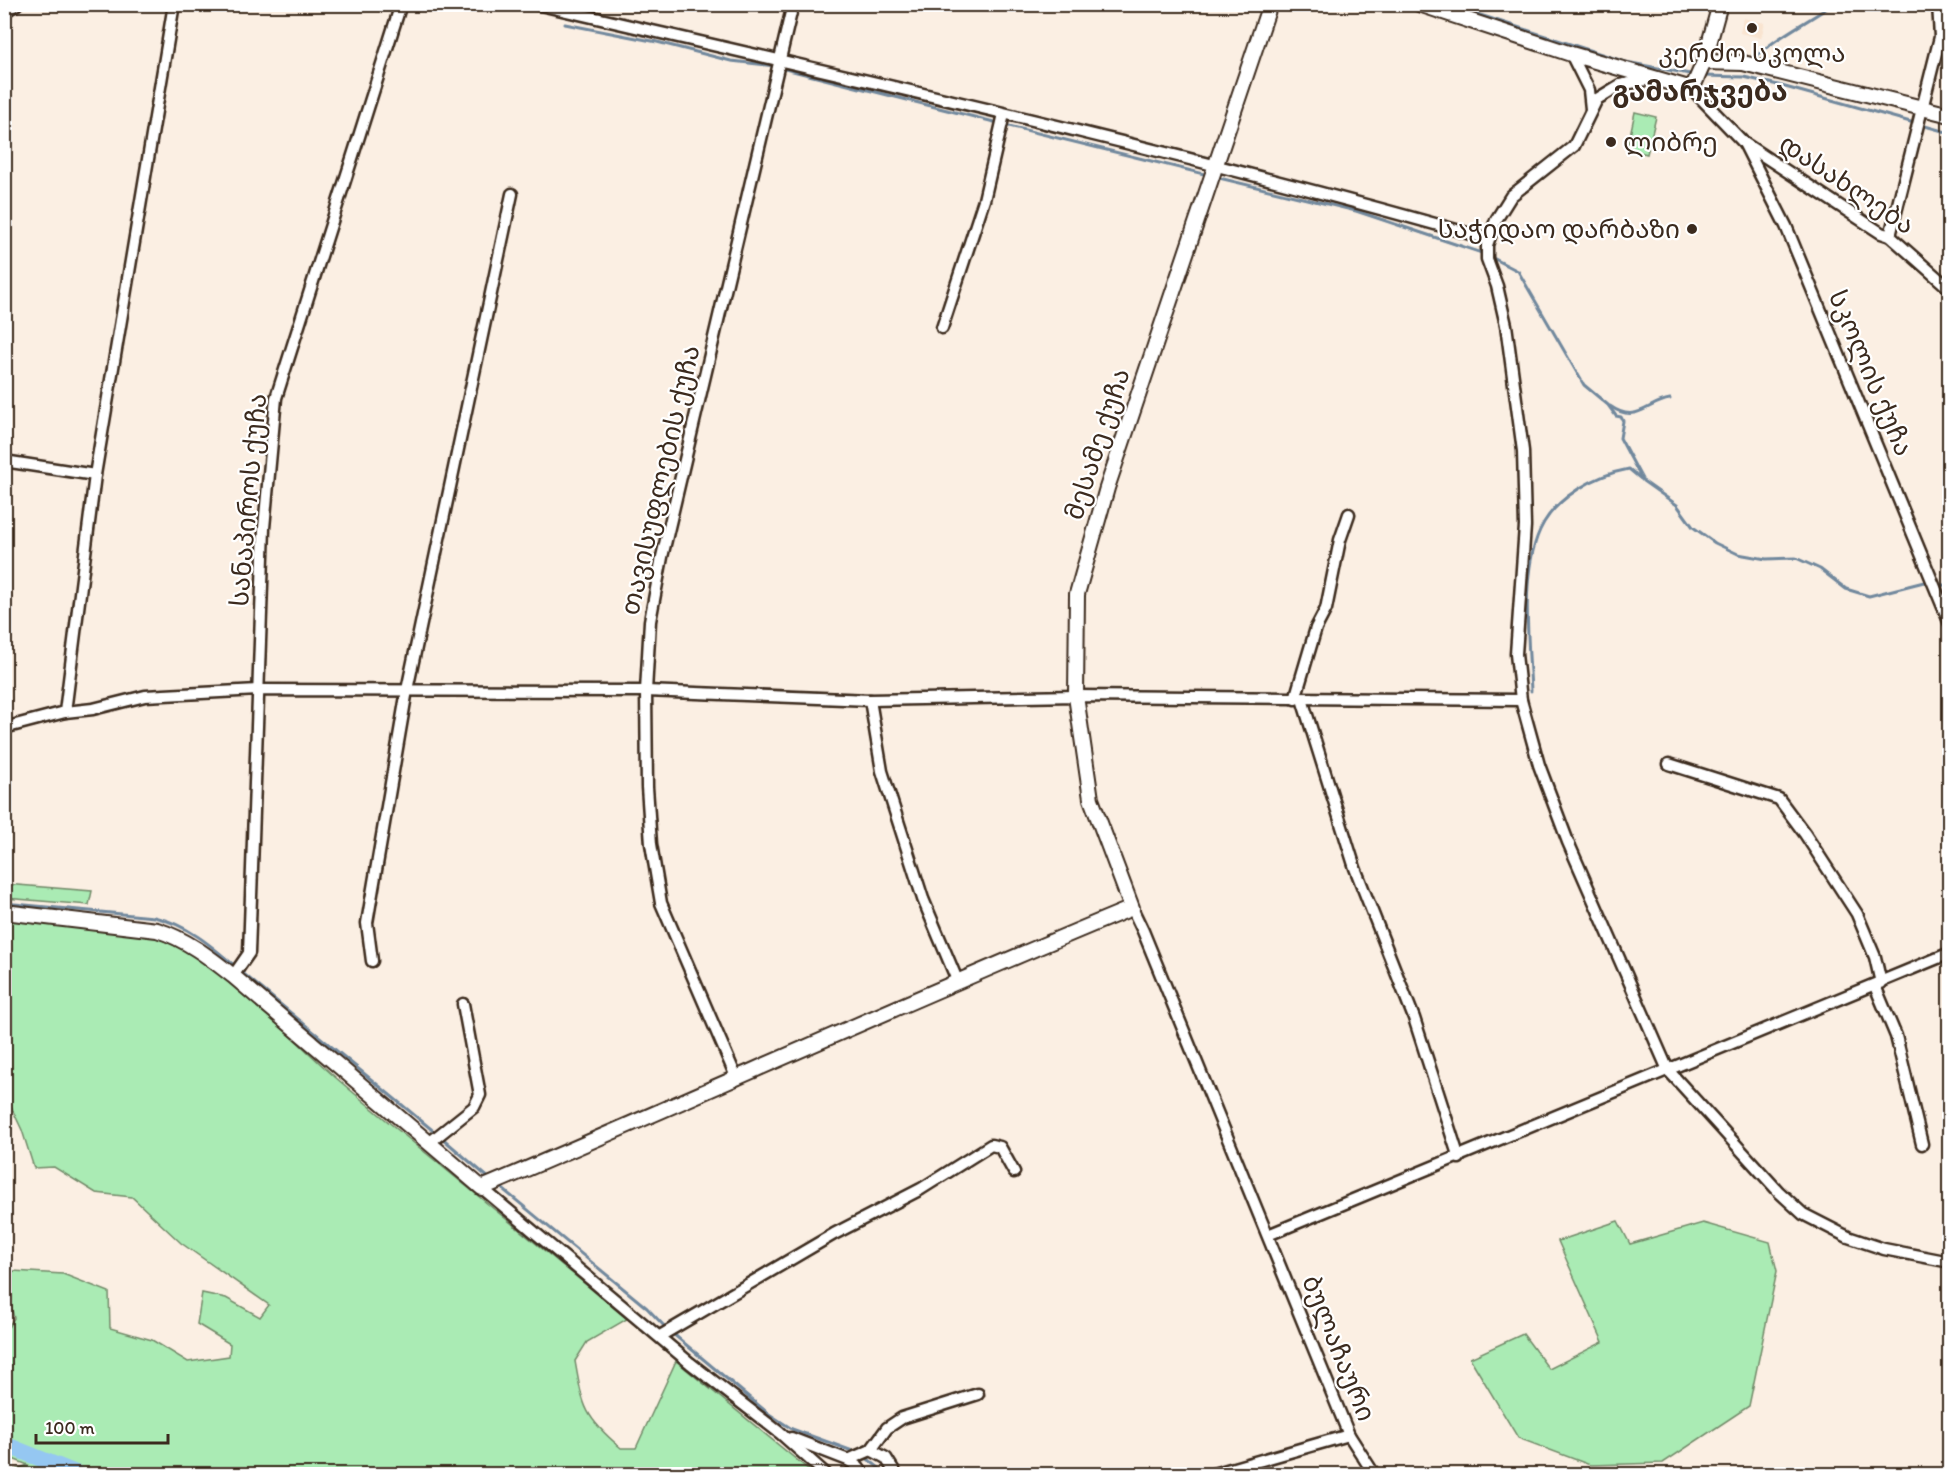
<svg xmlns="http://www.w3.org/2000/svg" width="1954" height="1479" viewBox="0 0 1954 1479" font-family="Itim,'Noto Sans Georgian',sans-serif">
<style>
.built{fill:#f9e4d0}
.green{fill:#aaebb4;stroke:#728a69;stroke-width:1.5}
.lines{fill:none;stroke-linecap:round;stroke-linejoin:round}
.stream{stroke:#71889d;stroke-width:3}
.river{stroke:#95c7f1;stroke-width:16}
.minor-casing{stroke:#3b2a1e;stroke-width:15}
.tertiary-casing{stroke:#3b2a1e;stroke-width:18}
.minor{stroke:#fff;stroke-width:10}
.tertiary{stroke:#fff;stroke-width:14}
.poi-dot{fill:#3b2a1e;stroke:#fff;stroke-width:2}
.labels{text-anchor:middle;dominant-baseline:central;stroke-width:4.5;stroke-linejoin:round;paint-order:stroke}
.poi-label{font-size:26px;fill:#3b2a1e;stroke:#fff}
.street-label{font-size:26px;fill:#3b2a1e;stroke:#fff}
.quarter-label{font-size:28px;font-weight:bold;fill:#3b2a1e;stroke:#fff}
</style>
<rect width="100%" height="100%" fill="#fbefe3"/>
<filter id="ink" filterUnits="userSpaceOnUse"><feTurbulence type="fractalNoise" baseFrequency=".0167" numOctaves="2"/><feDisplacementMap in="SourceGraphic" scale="12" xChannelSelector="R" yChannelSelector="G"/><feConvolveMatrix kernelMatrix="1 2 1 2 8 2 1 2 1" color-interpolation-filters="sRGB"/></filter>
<g filter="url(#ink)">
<!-- built -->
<polygon class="built" points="1743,18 1765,23 1761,38 1740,33"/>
<!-- green -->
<g class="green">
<polygon points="1635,112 1656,117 1647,154 1627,149"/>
<polygon points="5,884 92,891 89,905 5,898"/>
<path d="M5 919 148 935C213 953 284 1032 335 1077 431 1159 530 1237 627 1319L587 1342 575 1361C583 1407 584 1417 621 1448H636L676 1361 814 1474H15V1470L28 1465 5 1456V1332L14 1318 6 1288 13 1271 63 1274 109 1292 110 1328 152 1340 188 1362 229 1356 230 1344 197 1324 202 1293 226 1298 260 1317 269 1305 181 1243 132 1197 96 1193 54 1167 34 1168 22 1130 5 1094Z"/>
<polygon points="1618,1221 1630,1244 1703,1223 1770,1242 1777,1271 1749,1406 1663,1463 1590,1465 1518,1438 1470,1358 1523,1334 1549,1369 1603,1342 1558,1241"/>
</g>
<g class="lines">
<!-- stream -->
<g class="stream">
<polyline points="1446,4 1626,62 1695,75"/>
<polyline points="565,24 657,42 731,61 775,66"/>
<path d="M1751 62C1770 40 1808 22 1833 4"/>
<polyline points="781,68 998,123"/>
<polyline points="1702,76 1744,77 1778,85 1950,133"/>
<polyline points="1005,125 1208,175"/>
<polyline points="1215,177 1356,211 1485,254"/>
<polyline points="1491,257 1518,271 1584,385 1608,405 1616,416 1621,417 1623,421 1620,438 1643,481 1677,505 1693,527 1715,543 1738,554 1766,559 1796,558 1820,569 1846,589 1869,596 1924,582 1930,583"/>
<path d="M1610 406C1637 425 1647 402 1670 399"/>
<polyline points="1936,584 1950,586"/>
<path d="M1531 691C1529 644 1520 574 1540 530 1555 497 1596 475 1629 469L1641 479"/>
<path d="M4 903 154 917C186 924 211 945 236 967"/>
<polyline points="240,971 436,1133"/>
<polyline points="441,1137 491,1180"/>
<polyline points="499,1186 647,1308 667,1329"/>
<polyline points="672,1333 769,1414 792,1429 858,1453"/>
<polyline points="864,1456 879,1468 881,1474"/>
</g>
<!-- river -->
<polyline class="river" points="4,1444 78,1474"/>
<!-- minor casing -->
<g class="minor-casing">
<g id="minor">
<path d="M536 4C854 78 1174 149 1488 239"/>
<polyline points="4,12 17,4"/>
<polyline points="1571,54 1589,90 1591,109"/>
<polyline points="1651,79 1620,85 1597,99 1574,146 1511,196 1496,220 1487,245 1487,259 1497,286 1506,325 1523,451 1525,526 1516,654 1521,700 1539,765 1568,842 1668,1070 1779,1192 1803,1214 1848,1237 1884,1249 1950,1262"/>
<polyline points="1692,89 1744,143 1881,233 1890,236 1950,289"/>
<polyline points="1744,143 1786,226 1950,624"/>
<polyline points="1890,236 1940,37 1938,4"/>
<polyline points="942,328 984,200 1004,114"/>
<polyline points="4,461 95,475"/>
<polyline points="1295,699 1316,628 1326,609 1340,540 1349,514"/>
<polyline points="1302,699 1355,868 1414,1018 1459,1158"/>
<polyline points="870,700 882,771 923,899 957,980"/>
<polyline points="65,712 95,475 174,4"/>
<polyline points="4,728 65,712 93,709 145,696 258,690 646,691 870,700 1076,696 1521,700"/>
<polyline points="1669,764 1779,799 1805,834 1857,914 1875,957 1881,983"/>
<polyline points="1132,908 1143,931 1349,1435 1374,1474"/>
<polyline points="372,961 367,923 407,690 512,194"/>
<polyline points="233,976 249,953 264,528 276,398 401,4"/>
<polyline points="1875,986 1896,1036 1922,1144"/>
<polyline points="737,1079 661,903 651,844 647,787 646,691 650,621 662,557 793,4"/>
<polyline points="429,1143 474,1107 480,1095 463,1004"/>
<polyline points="482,1188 690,1363 780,1433 826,1474"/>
<polyline points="1268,1235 1950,953"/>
<polyline points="660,1336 834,1234 921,1189 991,1145 1000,1147 1014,1172"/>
<polyline points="791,1438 848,1460 871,1450 886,1458 896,1474"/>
<polyline points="871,1450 887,1428 902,1418 978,1394"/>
<polyline points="848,1460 858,1467 863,1474"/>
<polyline points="1213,1474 1349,1435"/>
</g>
</g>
<!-- tertiary casing -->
<g class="tertiary-casing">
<g id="tertiary">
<polyline points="1419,4 1571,54 1692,89 1704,62 1720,4"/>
<polyline points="1704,62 1743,63 1950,115"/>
<path d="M4 912 157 930C186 939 209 957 233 976L482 1188C699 1096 913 998 1132 908L1091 799 1076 696 1077 594 1107 488 1270 4"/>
</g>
</g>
<!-- minor -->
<use href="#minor" class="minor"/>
<!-- tertiary -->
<use href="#tertiary" class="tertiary"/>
</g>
</g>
<!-- markers -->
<g class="poi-dot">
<circle cx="1752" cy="28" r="6"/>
<circle cx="1611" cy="142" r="6"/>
<circle cx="1692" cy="229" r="6"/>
</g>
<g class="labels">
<!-- poi labels -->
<g class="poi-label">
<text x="1752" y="53">კერძო სკოლა</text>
<text x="1623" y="142" text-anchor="start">ლიბრე</text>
<text x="1680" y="229" text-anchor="end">საჭიდაო დარბაზი</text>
</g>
<!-- street labels -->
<g class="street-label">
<text transform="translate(1847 184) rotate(34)">დასახლება</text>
<text transform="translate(1871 373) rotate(67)">სკოლის ქუჩა</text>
<text transform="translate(1097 444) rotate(-72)">მესამე ქუჩა</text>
<text transform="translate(660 480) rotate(-77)">თავისუფლების ქუჩა</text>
<text transform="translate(248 500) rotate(-85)">სანაპიროს ქუჩა</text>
<text transform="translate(1339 1348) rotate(68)">ბულაჩაური</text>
</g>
<!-- quarter labels -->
<g class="quarter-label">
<text x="1700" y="91">გამარჯვება</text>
</g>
</g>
<!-- margin -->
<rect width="1954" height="1479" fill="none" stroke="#fff" stroke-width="24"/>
<rect x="12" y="12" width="1930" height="1455" fill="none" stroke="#3b2a1e" stroke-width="2" filter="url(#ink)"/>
<!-- scale -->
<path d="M36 1434v9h132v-9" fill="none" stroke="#3b2a1e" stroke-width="3"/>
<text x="45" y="1434" font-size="18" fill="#3b2a1e" stroke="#ffffff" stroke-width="4.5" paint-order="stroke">100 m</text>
</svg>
